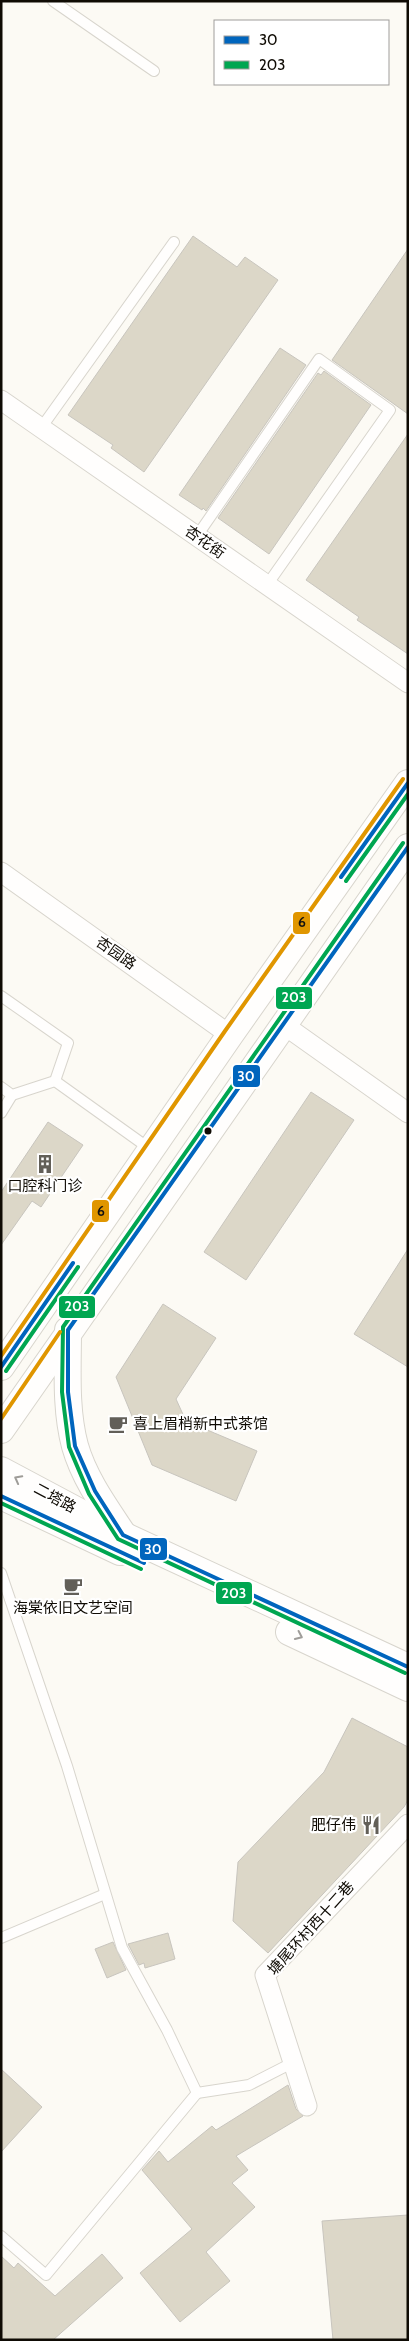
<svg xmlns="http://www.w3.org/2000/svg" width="409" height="2341" viewBox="0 0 409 2341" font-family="Cabin,'Noto Sans SC',sans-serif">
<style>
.building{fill:#dcd7c8;stroke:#c8c5be}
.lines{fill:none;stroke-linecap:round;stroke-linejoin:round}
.lane-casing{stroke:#d8d5cd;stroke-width:12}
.street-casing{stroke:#d8d5cd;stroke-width:21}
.secondary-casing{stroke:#d8d5cd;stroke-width:28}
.lane{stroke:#fffefd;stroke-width:10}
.street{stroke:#fffefd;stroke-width:19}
.secondary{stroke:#fffefd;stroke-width:26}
.bus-1-casing{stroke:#fff;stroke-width:8}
.bus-2-casing{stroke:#fff;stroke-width:8}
.bus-3-casing{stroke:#fff;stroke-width:8}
.bus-1{stroke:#0065bd;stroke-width:4}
.bus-2{stroke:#00a651;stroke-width:4}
.bus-3{stroke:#e09600;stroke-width:4}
.oneway{stroke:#9f9d99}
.bus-dot{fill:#0f0b04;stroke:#fff;stroke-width:2}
.labels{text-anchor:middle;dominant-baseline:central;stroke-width:4.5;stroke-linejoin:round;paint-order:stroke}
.street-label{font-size:15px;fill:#0f0b04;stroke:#fff}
.poi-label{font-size:15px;fill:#0f0b04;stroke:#fff}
.line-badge{stroke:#fff;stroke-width:2}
.badge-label{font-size:14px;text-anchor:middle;font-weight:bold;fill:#fff}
.pale-badge-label{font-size:14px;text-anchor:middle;font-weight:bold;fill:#111}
</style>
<rect width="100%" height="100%" fill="#fcfaf4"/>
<!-- building -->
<g class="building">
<polygon points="193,236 237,267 245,257 278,280 144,472 111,448 113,445 68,415"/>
<polygon points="408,249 408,414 332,360"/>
<polygon points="280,348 306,365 206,511 203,508 202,510 179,495"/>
<polygon points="324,371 371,405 269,554 218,518 318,373 321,375"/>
<polygon points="408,434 408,654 357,620 359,617 306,580"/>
<polygon points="311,1092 354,1120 246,1280 204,1252"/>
<polygon points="48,1122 83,1145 41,1207 32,1201 1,1245 1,1192"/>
<polygon points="408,1249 408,1367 354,1334"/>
<polygon points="163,1304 216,1338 176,1399 186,1421 257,1451 236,1501 152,1465 116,1377"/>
<polygon points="352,1718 408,1747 408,1800 404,1807 268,1953 233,1921 238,1862 324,1772"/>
<polygon points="168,1933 175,1959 145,1968 144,1963 139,1965 128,1944"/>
<polygon points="113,1942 126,1970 107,1978 95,1949"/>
<polygon points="1,2069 42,2107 1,2152"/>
<polygon points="288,2085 296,2109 303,2116 236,2156 248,2170 232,2183 255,2207 206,2252 230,2281 180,2322 140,2273 192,2229 142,2170 159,2151 168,2162 212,2126 216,2130"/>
<polygon points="408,2215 408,2340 333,2340 322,2221"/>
<polygon points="102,2254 123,2278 53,2340 1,2340 1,2256 14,2268 18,2263 55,2296"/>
</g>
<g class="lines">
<!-- lane casing -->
<g class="lane-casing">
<g id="lane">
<polyline points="53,1 154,71"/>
<polyline points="41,428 174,242"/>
<polyline points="197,536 319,359 390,410 267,585"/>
<polyline points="1,996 68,1043 55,1081 12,1095 1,1087"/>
<polyline points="55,1081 150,1149"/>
<polyline points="1,1113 12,1095"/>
<polyline points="1,1573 67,1766 122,1948 167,2030 197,2093 249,2085 294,2062"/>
<polyline points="1,1938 105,1894"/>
<polyline points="1,2236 46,2275 197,2093"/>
</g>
</g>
<!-- street casing -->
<g class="street-casing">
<g id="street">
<polyline points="1,400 408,683"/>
<polyline points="1,872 230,1035"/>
<polyline points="284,1025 408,1113"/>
<polyline points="307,2106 265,1975 408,1824"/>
</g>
</g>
<!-- secondary casing -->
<g class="secondary-casing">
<g id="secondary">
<path d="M68 1330C68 1368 65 1409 75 1446 84 1478 105 1507 123 1534"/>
<polyline points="1,1367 230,1035 408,783"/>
<polyline points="1,1430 408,847"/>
<polyline points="1,1470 123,1535 408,1667"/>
<polyline points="1,1496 120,1552"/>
<polyline points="289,1632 408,1688"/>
</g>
</g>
<!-- lane -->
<use href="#lane" class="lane"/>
<!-- street -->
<use href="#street" class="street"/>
<!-- secondary -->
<use href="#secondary" class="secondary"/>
<!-- bus-1 casing -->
<g class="bus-1-casing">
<g id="bus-1">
<polyline points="408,847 68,1330 68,1392 75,1446 95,1491 123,1535 408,1667"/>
<polyline points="341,877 408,783"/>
<polyline points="1,1367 73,1263"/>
<polyline points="1,1496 144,1563"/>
</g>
</g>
<!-- bus-2 casing -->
<g class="bus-2-casing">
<g id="bus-2">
<polyline points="403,843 63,1327 62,1392 69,1447 89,1494 118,1539 405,1673"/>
<polyline points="346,881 408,794"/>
<polyline points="6,1371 78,1267"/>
<polyline points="1,1503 141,1569"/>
</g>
</g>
<!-- bus-3 casing -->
<g class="bus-3-casing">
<g id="bus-3">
<polyline points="1,1356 225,1031 403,779"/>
<polyline points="1,1419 60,1332"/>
</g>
</g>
<!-- bus-1 -->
<use href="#bus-1" class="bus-1"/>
<!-- bus-2 -->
<use href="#bus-2" class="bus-2"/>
<!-- bus-3 -->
<use href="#bus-3" class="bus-3"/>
</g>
<!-- one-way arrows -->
<defs><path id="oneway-chevron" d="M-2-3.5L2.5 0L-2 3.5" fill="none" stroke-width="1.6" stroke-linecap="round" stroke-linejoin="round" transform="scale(1.25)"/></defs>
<g class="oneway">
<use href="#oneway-chevron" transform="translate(18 1479) rotate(-152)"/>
<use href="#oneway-chevron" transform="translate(299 1636) rotate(25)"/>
</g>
<!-- icons -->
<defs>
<g id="building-bare" transform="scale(1.5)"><path d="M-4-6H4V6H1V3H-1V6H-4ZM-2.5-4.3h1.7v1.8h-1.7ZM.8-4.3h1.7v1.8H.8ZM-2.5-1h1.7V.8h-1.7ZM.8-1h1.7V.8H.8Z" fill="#625f58" stroke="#fff" stroke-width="2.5" paint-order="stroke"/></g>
<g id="cafe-bare" transform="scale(1.5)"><path d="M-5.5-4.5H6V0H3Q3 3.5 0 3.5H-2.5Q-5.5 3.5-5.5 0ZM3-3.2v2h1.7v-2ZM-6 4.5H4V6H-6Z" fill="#625f58" stroke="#fff" stroke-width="2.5" paint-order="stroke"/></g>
<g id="restaurant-bare" transform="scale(1.5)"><path d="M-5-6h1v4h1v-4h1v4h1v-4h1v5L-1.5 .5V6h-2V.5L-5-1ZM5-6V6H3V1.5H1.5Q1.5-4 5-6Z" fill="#625f58" stroke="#fff" stroke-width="2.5" paint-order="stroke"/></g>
</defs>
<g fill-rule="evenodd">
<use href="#building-bare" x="45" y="1164"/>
<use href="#cafe-bare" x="118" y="1424"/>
<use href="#cafe-bare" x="73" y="1586"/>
<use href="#restaurant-bare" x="371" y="1825"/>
</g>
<!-- markers -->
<circle class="bus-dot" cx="208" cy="1131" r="4.5"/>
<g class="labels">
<!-- street labels -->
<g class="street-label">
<text transform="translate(205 542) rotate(35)">杏花街</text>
<text transform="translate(116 953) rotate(35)">杏园路</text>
<text transform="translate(55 1498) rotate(28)">二塔路</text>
<text transform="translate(311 1928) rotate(-48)">塘尾环村西十二巷</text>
</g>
<!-- poi labels -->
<g class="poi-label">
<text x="45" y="1186">口腔科门诊</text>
<text x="133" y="1424" text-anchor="start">喜上眉梢新中式茶馆</text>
<text x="73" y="1608">海棠依旧文艺空间</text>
<text x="356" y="1825" text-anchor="end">肥仔伟</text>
</g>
</g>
<g class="line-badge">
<rect x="292" y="911" width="19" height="24" rx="5" fill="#e09600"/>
<rect x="275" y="986" width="38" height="24" rx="5" fill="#00a651"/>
<rect x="232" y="1064" width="29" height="24" rx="5" fill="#0065bd"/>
<rect x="91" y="1199" width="19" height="24" rx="5" fill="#e09600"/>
<rect x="58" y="1295" width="38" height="24" rx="5" fill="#00a651"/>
<rect x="139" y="1537" width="29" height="24" rx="5" fill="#0065bd"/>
<rect x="215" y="1581" width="38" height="24" rx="5" fill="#00a651"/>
</g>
<g class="badge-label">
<text x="294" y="1002">203</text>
<text x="246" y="1081">30</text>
<text x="77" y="1311">203</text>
<text x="153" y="1554">30</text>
<text x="234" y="1598">203</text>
</g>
<g class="pale-badge-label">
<text x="302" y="927">6</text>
<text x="101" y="1216">6</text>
</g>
<!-- border -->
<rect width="409" height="2341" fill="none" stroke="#0f0b04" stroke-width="5"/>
<!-- legend -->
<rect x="214" y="20" width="175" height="65" fill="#ffffff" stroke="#9f9d9b"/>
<rect x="224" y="36" width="25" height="8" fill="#0065bd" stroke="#9f9d9b"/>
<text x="259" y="45" font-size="15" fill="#0f0b04">30</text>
<rect x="224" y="61" width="25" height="8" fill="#00a651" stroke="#9f9d9b"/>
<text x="259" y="70" font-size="15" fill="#0f0b04">203</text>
</svg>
